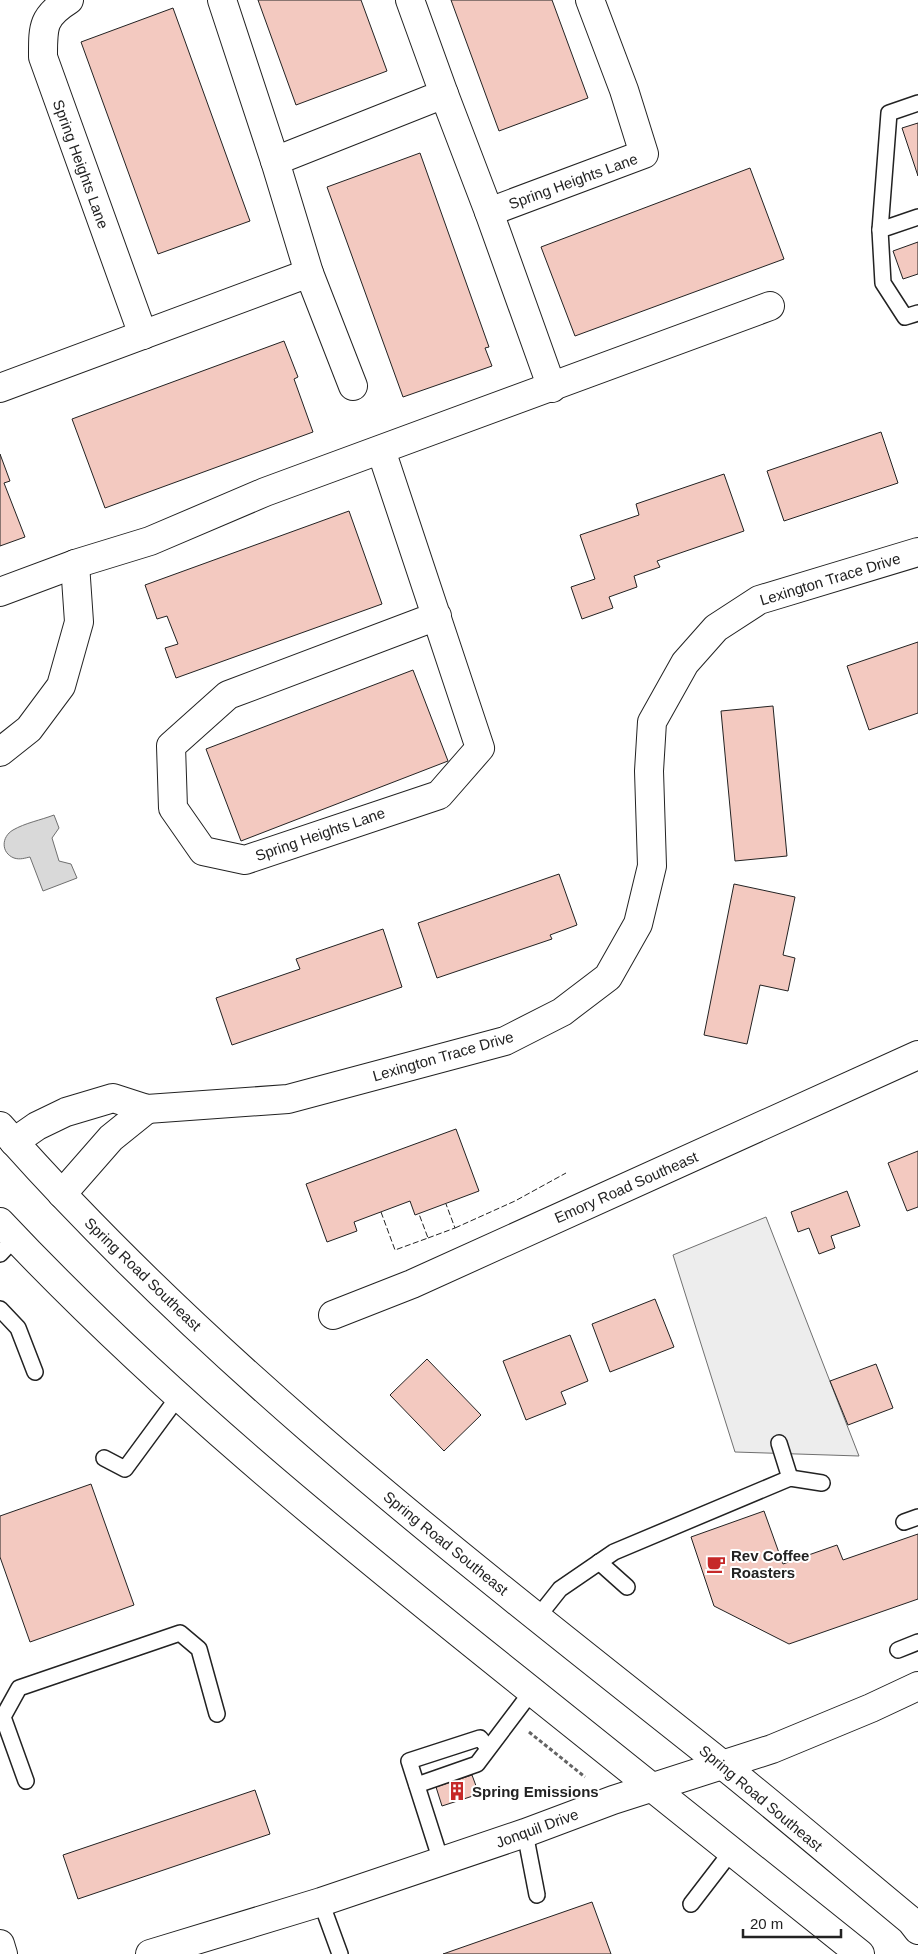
<svg xmlns="http://www.w3.org/2000/svg" width="918" height="1954" viewBox="0 0 918 1954" font-family="Arial,sans-serif">
<style>
.parking{fill:#ededed;stroke:#6f6f6f}
.water{fill:#d9d9d9;stroke:#6f6f6f}
.building{fill:#f3c9c0;stroke:#222}
.lines{fill:none;stroke-linecap:round;stroke-linejoin:round}
.service-casing{stroke:#222;stroke-width:18}
.minor-casing{stroke:#222;stroke-width:30}
.tertiary-casing{stroke:#222;stroke-width:30}
.secondary-casing{stroke:#222;stroke-width:30}
.path{stroke:#646464;stroke-width:3;stroke-dasharray:4 2.5;stroke-linecap:butt}
.service{stroke:#fff;stroke-width:15}
.minor{stroke:#fff;stroke-width:28}
.tertiary{stroke:#fff;stroke-width:28}
.secondary{stroke:#fff;stroke-width:28}
.fence{stroke:#222;stroke-width:1;stroke-dasharray:6 2.5;stroke-linecap:butt}
.labels{text-anchor:middle;dominant-baseline:central;stroke-width:4;stroke-linejoin:round;paint-order:stroke}
.street-label{font-size:15px;fill:#222;stroke:#fff}
.poi-label{font-size:15px;font-weight:bold;fill:#222;stroke:#fff;text-anchor:start}
</style>
<rect width="100%" height="100%" fill="#fff"/>
<!-- parking -->
<polygon class="parking" points="766,1217 859,1456 735,1452 673,1255"/>
<!-- water -->
<path class="water" d="M54 815 59 828 52 838 59 861 71 864 77 878 43 891 30 857C25 858 20 860 14 858 1 853 1 837 13 830 25 823 41 820 54 815Z"/>
<!-- building -->
<g class="building">
<polygon points="258,0 361,0 387,71 296,105"/>
<polygon points="451,0 552,0 588,98 499,131"/>
<polygon points="173,8 250,221 158,254 81,42"/>
<polygon points="918,123 918,176 902,128"/>
<polygon points="420,153 489,347 485,348 492,366 403,397 327,187"/>
<polygon points="750,168 784,259 575,336 541,247"/>
<polygon points="918,242 918,274 903,279 893,251"/>
<polygon points="284,341 298,377 294,379 313,432 105,508 72,419"/>
<polygon points="881,432 898,483 784,521 767,471"/>
<polygon points="0,454 10,481 4,483 25,537 0,546"/>
<polygon points="724,474 744,531 657,561 660,567 634,576 637,587 609,597 613,608 582,619 571,587 595,579 580,535 639,515 636,504"/>
<polygon points="349,511 382,604 176,678 165,648 178,644 167,616 157,619 145,585"/>
<polygon points="918,642 918,713 869,730 847,666"/>
<polygon points="413,670 448,761 241,841 206,749"/>
<polygon points="773,706 787,856 735,861 721,711"/>
<polygon points="559,874 577,925 550,935 552,939 437,978 418,923"/>
<polygon points="734,884 795,897 783,955 795,958 788,991 760,985 747,1044 704,1035"/>
<polygon points="383,929 402,987 232,1045 216,998 300,969 296,959"/>
<polygon points="456,1129 479,1191 415,1215 410,1201 354,1222 357,1231 327,1242 306,1184"/>
<polygon points="918,1151 918,1207 907,1211 888,1163"/>
<polygon points="847,1191 860,1226 831,1236 835,1248 819,1254 809,1228 798,1232 791,1212"/>
<polygon points="655,1299 674,1347 610,1372 592,1324"/>
<polygon points="570,1335 588,1381 561,1392 566,1404 526,1420 503,1361"/>
<polygon points="427,1359 481,1415 444,1451 390,1395"/>
<polygon points="876,1364 893,1408 848,1425 830,1381"/>
<polygon points="91,1484 134,1605 30,1642 0,1557 0,1516"/>
<polygon points="764,1511 783,1564 837,1545 843,1560 918,1534 918,1599 789,1644 714,1606 691,1537"/>
<polygon points="472,1775 479,1794 442,1806 436,1787"/>
<polygon points="255,1790 270,1834 78,1899 63,1855"/>
<polygon points="592,1902 611,1954 443,1954"/>
</g>
<g class="lines">
<!-- service casing -->
<g class="service-casing">
<g id="service">
<polyline points="918,217 880,230 883,283 905,317 918,313"/>
<polyline points="880,230 889,113 918,103"/>
<polyline points="0,1254 15,1238"/>
<polyline points="0,1309 18,1328 35,1372"/>
<polyline points="779,1443 790,1478"/>
<polyline points="104,1458 125,1469 178,1397"/>
<polyline points="904,1522 918,1517"/>
<polyline points="599,1562 627,1587"/>
<polyline points="537,1618 560,1589 614,1552 790,1478 822,1483"/>
<polyline points="898,1650 918,1642"/>
<polyline points="26,1781 3,1717 19,1688 180,1633 199,1649 217,1714"/>
<polyline points="417,1785 477,1764 532,1691"/>
<polyline points="525,1833 537,1895"/>
<polyline points="441,1861 409,1761 480,1738 488,1748"/>
<polyline points="321,1902 340,1954"/>
<polyline points="691,1904 731,1852"/>
</g>
</g>
<!-- minor casing -->
<g class="minor-casing">
<g id="minor">
<path d="M69 0C42 17 43 27 43 57L143 335"/>
<polyline points="222,0 275,161"/>
<polyline points="444,94 489,212"/>
<polyline points="309,273 275,161 444,94 410,0"/>
<polyline points="0,388 309,273 353,386"/>
<polyline points="552,388 489,212 644,154 624,90 590,0"/>
<polyline points="381,450 480,748 439,795 245,860 203,851 173,808 171,746 228,695 437,616"/>
<polyline points="0,592 75,564 150,541 265,492 770,306"/>
<polyline points="0,752 29,729 61,686 79,622 75,564"/>
<polyline points="14,1142 37,1126 66,1112 113,1098 147,1109 288,1099 505,1041 562,1012 608,977 638,924 652,866 649,771 652,722 685,663 716,628 759,600 918,552"/>
<polyline points="62,1194 111,1138 147,1109"/>
<polyline points="333,1315 412,1284 918,1055"/>
<polyline points="150,1954 321,1902 525,1833 613,1800 772,1749 871,1708 918,1686"/>
</g>
</g>
<!-- tertiary casing -->
<g class="tertiary-casing">
<polyline id="tertiary" points="0,1944 3,1954"/>
</g>
<!-- secondary casing -->
<g class="secondary-casing">
<g id="secondary">
<path d="M0 1126C212 1367 469 1563 719 1762 784 1814 847 1868 911 1921L918 1930"/>
<path d="M0 1222C158 1390 334 1533 514 1677 630 1769 744 1862 860 1954"/>
</g>
</g>
<!-- path -->
<polyline class="path" points="529,1732 585,1777"/>
<!-- service -->
<use href="#service" class="service"/>
<!-- minor -->
<use href="#minor" class="minor"/>
<!-- tertiary -->
<use href="#tertiary" class="tertiary"/>
<!-- secondary -->
<use href="#secondary" class="secondary"/>
<!-- fence -->
<g class="fence">
<polyline points="381,1212 395,1250 428,1238 419,1214"/>
<polyline points="455,1228 515,1201 566,1173"/>
<polyline points="428,1238 455,1228 446,1204"/>
</g>
</g>
<!-- icons -->
<defs>
<g id="cafe-bare" transform="scale(1.5)"><path d="M-5.5-4.5H6V0H3Q3 3.5 0 3.5H-2.5Q-5.5 3.5-5.5 0ZM3-3.2v2h1.7v-2ZM-6 4.5H4V6H-6Z" fill="#c62828" stroke="#fff" stroke-width="2.5" paint-order="stroke"/></g>
<g id="building-bare" transform="scale(1.5)"><path d="M-4-6H4V6H1V3H-1V6H-4ZM-2.5-4.3h1.7v1.8h-1.7ZM.8-4.3h1.7v1.8H.8ZM-2.5-1h1.7V.8h-1.7ZM.8-1h1.7V.8H.8Z" fill="#c62828" stroke="#fff" stroke-width="2.5" paint-order="stroke"/></g>
</defs>
<g fill-rule="evenodd">
<use href="#cafe-bare" x="716" y="1564"/>
<use href="#building-bare" x="457" y="1791"/>
</g>
<g class="labels">
<!-- street labels -->
<g class="street-label">
<text transform="translate(81 164) rotate(70)">Spring Heights Lane</text>
<text transform="translate(573 181) rotate(-20)">Spring Heights Lane</text>
<text transform="translate(830 579) rotate(-17)">Lexington Trace Drive</text>
<text transform="translate(320 834) rotate(-19)">Spring Heights Lane</text>
<text transform="translate(443 1056) rotate(-16)">Lexington Trace Drive</text>
<text transform="translate(626 1187) rotate(-24)">Emory Road Southeast</text>
<text transform="translate(143 1274) rotate(44)">Spring Road Southeast</text>
<text transform="translate(446 1543) rotate(39)">Spring Road Southeast</text>
<text transform="translate(761 1798) rotate(40)">Spring Road Southeast</text>
<text transform="translate(537 1828) rotate(-20)">Jonquil Drive</text>
</g>
<!-- poi labels -->
<g class="poi-label">
<text x="731" y="1555">Rev Coffee<tspan x="731" dy="17">Roasters</tspan></text>
<text x="472" y="1791">Spring Emissions</text>
</g>
</g>
<!-- scale -->
<path d="M743 1929v8h98v-8" fill="none" stroke="#222222" stroke-width="2.5"/>
<text x="750" y="1929" font-size="15" fill="#222222" stroke="#ffffff" stroke-width="4" paint-order="stroke">20 m</text>
</svg>
